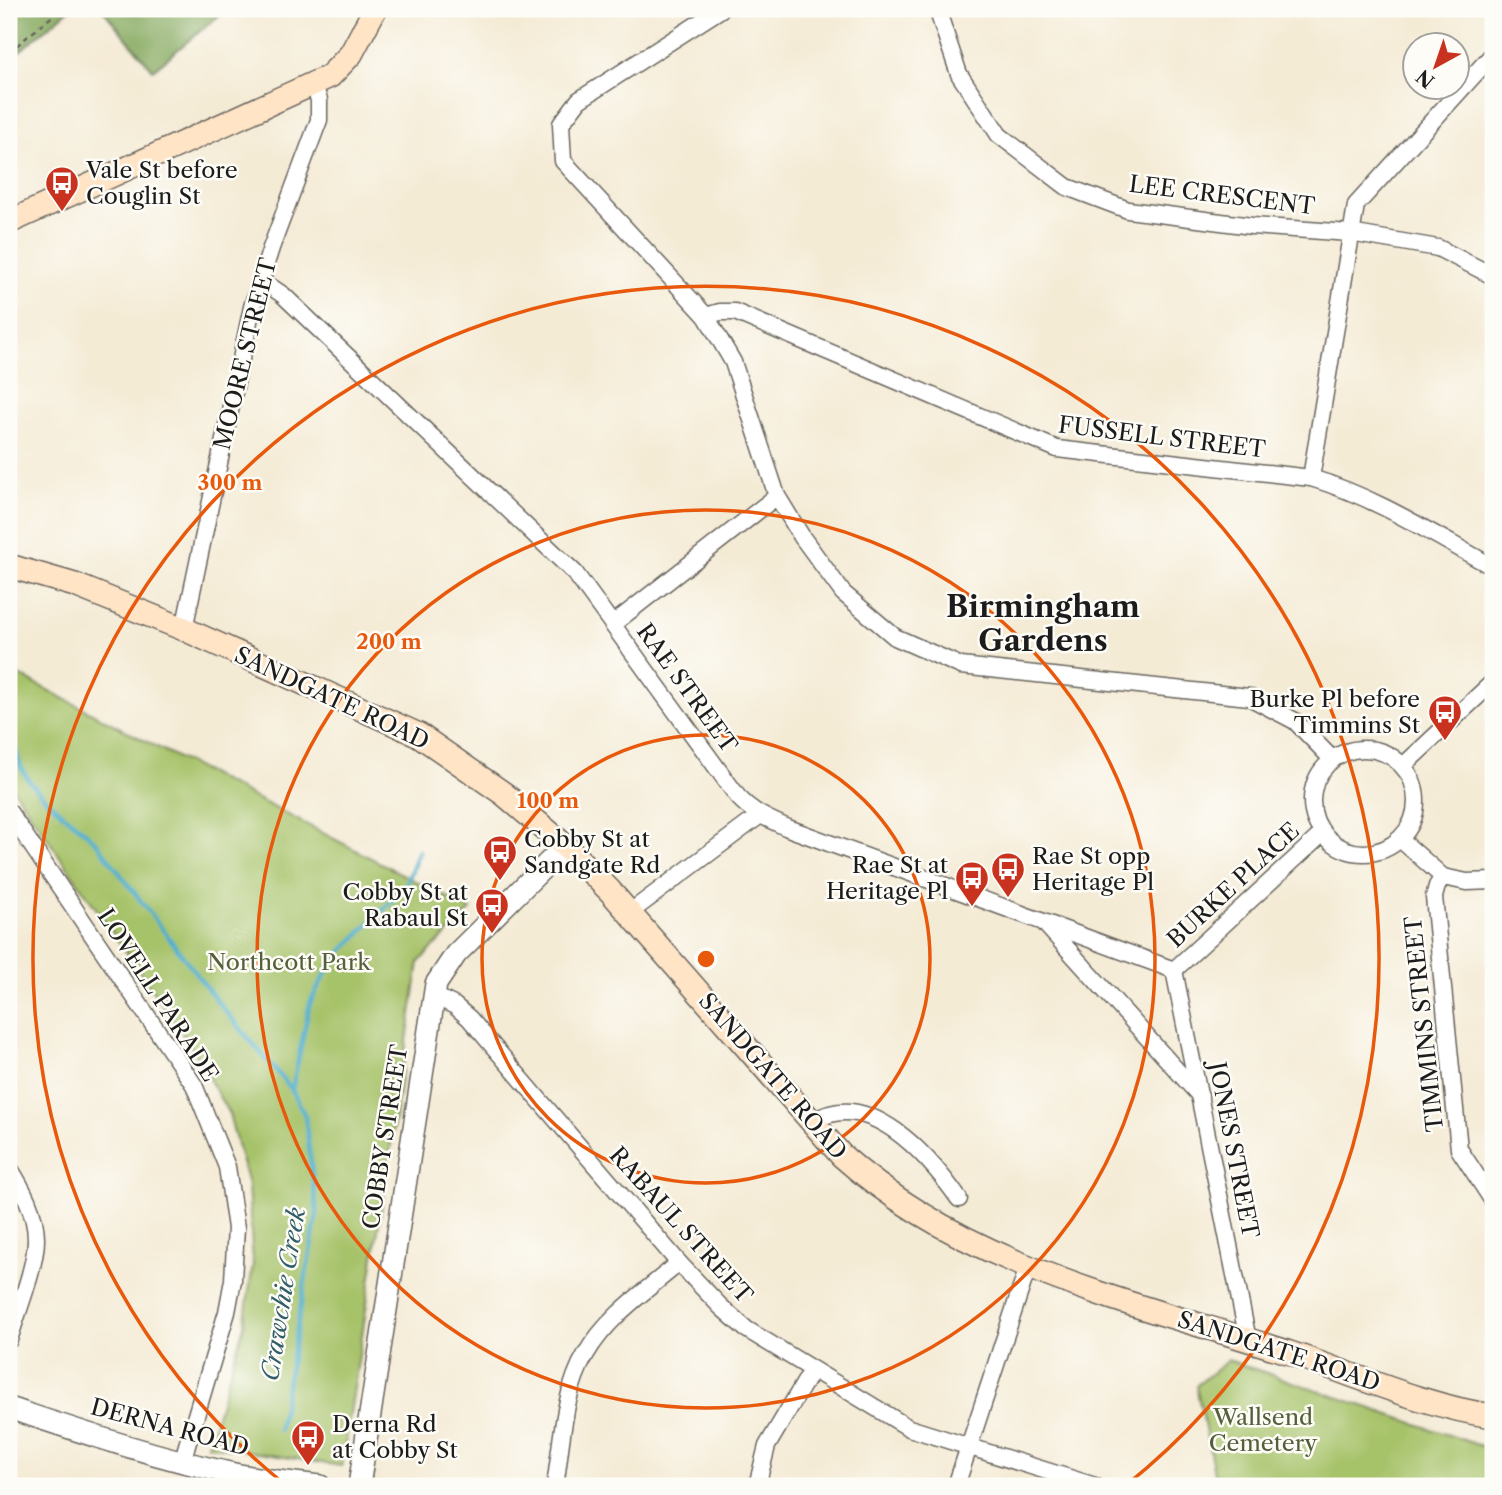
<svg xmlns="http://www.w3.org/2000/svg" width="1502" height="1495" viewBox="0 0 1502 1495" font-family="'Libre Caslon Text',serif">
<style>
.green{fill:#a7c36a;stroke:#627043;stroke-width:2}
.forest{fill:#85a95e;stroke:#50623d;stroke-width:2}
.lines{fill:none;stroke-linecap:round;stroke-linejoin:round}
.stream{stroke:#4eaecc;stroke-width:4.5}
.minor-casing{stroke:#68645d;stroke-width:19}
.tertiary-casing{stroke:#68645d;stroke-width:24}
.secondary-casing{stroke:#68645d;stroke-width:26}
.path{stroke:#68645d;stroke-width:2.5;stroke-dasharray:5 5;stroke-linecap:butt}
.minor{stroke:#fff;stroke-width:16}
.tertiary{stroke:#fff;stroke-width:21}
.secondary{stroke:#ffe4c6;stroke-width:23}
.ring{fill:none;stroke:#e8590c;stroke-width:3.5}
.labels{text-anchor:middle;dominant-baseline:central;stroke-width:5;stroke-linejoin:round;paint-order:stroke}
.poi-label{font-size:23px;fill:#1c1c1c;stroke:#fdfcf7;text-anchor:start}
.street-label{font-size:23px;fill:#1c1c1c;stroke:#fdfcf7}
.park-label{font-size:23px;fill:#545f3b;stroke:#fdfcf7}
.water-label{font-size:24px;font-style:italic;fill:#325e6b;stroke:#fdfcf7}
.district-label{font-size:30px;font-weight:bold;fill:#1c1c1c;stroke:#fdfcf7}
.centre{fill:#e8590c;stroke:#fdfcf7;stroke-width:3.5}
.ring-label{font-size:21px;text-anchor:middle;font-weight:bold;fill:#e8590c;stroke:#fdfcf7;stroke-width:5;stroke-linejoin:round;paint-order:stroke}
</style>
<rect width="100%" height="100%" fill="#fdfcf7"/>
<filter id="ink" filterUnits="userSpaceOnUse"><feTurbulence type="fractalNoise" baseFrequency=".0143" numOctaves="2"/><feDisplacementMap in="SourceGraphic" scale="14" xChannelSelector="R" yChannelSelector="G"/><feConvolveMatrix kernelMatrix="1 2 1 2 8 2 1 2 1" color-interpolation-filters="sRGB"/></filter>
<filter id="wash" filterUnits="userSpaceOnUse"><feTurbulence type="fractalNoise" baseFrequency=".00686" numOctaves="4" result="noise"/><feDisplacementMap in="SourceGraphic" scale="28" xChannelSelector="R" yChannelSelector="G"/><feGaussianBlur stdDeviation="1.57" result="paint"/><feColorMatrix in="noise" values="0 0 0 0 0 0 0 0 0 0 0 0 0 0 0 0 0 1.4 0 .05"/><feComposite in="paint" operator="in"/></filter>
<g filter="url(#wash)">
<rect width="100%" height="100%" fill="#f4ebd5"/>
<!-- green -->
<g class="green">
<polygon points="9,670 471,910 419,962 342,1466 208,1445 244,1325 253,1264 248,1185 229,1114 189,1043 9,783"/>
<polygon points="1228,1360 1493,1450 1493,1486 1217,1486 1196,1386"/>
</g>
<!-- forest -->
<g class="forest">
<polygon points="9,9 70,9 9,60"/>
<polygon points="102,9 227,9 153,70"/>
</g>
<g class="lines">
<!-- stream -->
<g class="stream">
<path d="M9 721C13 736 15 755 22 769 38 800 72 818 96 842L217 1001 292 1090 305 1116 317 1213 279 1430"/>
<polyline points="292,1089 310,1003 332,961 405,888 419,851"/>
</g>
</g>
</g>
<g filter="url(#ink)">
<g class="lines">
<!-- minor casing -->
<g class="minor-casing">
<g id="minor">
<polyline points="721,9 579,100 561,124 563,161 706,316 733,362 777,496 802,537 843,593 895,637 961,666 1249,697 1295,721 1332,759"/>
<polyline points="937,9 959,74 999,135 1067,187 1128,210 1252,226 1350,233 1438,248 1493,276"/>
<path d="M261 280 283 295 575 573 738 797C753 813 768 819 788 828L1174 970"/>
<path d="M706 316 720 312H735L1057 449 1311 478C1376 497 1434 535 1493 567"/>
<polyline points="1311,478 1356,205 1493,54"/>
<polyline points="613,624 777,496"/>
<polyline points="184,629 252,307 271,248 319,120 319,100 314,85"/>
<circle cx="1364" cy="801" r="52"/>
<polyline points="1403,766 1493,682"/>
<polyline points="9,812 194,1085 227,1167 236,1228 233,1280 227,1312 182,1462"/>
<polyline points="1400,839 1443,877 1467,882 1493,881"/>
<polyline points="1443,877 1437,886 1434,897 1459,1149 1493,1201"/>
<polyline points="629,913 759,816"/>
<polyline points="1046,925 1200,1096"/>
<polyline points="1174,970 1248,1340"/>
<polyline points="1174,970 1323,833"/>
<polyline points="433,995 455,1006 469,1018 679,1263 721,1307 746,1329 909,1428 1095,1486"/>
<path d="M812 1122C869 1085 930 1158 959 1199"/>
<path d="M9 1167C22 1188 36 1212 36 1239 36 1267 17 1312 9 1340"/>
<path d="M555 1486C562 1443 563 1392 586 1354 607 1317 647 1290 679 1263"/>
<polyline points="757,1486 767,1446 812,1370"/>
<polyline points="956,1486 1028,1267"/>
</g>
</g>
<!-- tertiary casing -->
<g class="tertiary-casing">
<g id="tertiary">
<path d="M9 1408C82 1432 155 1457 230 1473 260 1480 290 1482 320 1486"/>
<polyline points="359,1486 436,984 456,954 565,846"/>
</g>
</g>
<!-- secondary casing -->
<g class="secondary-casing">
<g id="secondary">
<polyline points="9,222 330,76 351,54 375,9"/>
<path d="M9 566 75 585 184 629 419 735 504 794 565 846 610 891 841 1155C966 1267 1135 1303 1290 1353 1356 1375 1424 1406 1493 1416"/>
</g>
</g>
<!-- path -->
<polyline class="path" points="9,52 61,9"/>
<!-- minor -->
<use href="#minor" class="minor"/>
<!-- tertiary -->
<use href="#tertiary" class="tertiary"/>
<!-- secondary -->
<use href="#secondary" class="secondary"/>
</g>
</g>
<!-- distance rings -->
<g class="ring">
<circle cx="706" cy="959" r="224"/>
<circle cx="706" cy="959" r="449"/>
<path d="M287 1486A673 673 0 1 1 1125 1486"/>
</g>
<!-- icons -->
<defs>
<g id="bus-pin" transform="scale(1.75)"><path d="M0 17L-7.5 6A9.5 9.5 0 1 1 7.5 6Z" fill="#c8321e" stroke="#fdfcf7"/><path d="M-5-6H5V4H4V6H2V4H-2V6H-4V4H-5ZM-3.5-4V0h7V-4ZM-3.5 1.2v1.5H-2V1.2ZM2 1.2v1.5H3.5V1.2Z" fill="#fff"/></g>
</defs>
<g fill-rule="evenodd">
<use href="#bus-pin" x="62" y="183"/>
<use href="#bus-pin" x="1445" y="712"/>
<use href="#bus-pin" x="500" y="852"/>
<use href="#bus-pin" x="1008" y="869"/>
<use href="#bus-pin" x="972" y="878"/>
<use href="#bus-pin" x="492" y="905"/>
<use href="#bus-pin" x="308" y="1437"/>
</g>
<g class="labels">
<!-- poi labels -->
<g class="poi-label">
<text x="86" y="170">Vale St before<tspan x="86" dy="26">Couglin St</tspan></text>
<text x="1420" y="699" text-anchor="end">Burke Pl before<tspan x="1420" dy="26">Timmins St</tspan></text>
<text x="524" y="839">Cobby St at<tspan x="524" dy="26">Sandgate Rd</tspan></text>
<text x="1032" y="856">Rae St opp<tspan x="1032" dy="26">Heritage Pl</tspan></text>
<text x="948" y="865" text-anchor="end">Rae St at<tspan x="948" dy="26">Heritage Pl</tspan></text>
<text x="468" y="892" text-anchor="end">Cobby St at<tspan x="468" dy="26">Rabaul St</tspan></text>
<text x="332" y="1424">Derna Rd<tspan x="332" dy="26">at Cobby St</tspan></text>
</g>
<!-- street labels -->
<g class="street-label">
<text transform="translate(1222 195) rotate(7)">LEE CRESCENT</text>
<text transform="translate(245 354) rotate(-76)">MOORE STREET</text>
<text transform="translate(1162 437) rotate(7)">FUSSELL STREET</text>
<text transform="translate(687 688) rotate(54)">RAE STREET</text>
<text transform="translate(332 698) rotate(25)">SANDGATE ROAD</text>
<text transform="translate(1233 885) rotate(-43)">BURKE PLACE</text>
<text transform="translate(158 995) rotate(57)">LOVELL PARADE</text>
<text transform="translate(1424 1024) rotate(-96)">TIMMINS STREET</text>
<text transform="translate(773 1076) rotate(49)">SANDGATE ROAD</text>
<text transform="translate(385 1137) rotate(-81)">COBBY STREET</text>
<text transform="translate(1234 1150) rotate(79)">JONES STREET</text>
<text transform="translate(681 1225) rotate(48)">RABAUL STREET</text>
<text transform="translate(1279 1351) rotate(18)">SANDGATE ROAD</text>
<text transform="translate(170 1427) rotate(15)">DERNA ROAD</text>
</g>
<!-- park labels -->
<g class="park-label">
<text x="289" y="962">Northcott Park</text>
<text x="1263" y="1417">Wallsend<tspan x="1263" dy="26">Cemetery</tspan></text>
</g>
<!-- water labels -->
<g class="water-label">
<text transform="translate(283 1294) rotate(-81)">Crawchie Creek</text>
</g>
<!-- district labels -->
<g class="district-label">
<text x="1043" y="606">Birmingham<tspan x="1043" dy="34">Gardens</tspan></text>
</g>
</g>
<circle cx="706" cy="959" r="10" class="centre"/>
<g class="ring-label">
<text x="230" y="490">300 m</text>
<text x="389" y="649">200 m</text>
<text x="548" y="808">100 m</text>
</g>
<!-- margin -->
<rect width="1502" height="1495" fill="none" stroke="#fdfcf7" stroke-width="35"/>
<!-- north arrow -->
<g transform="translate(1436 66) rotate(220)"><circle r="33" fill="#fdfcf7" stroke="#a3a29f" stroke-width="2"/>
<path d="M0-5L12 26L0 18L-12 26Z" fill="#c8321e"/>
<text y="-10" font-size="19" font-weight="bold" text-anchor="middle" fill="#1c1c1c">N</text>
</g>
</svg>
